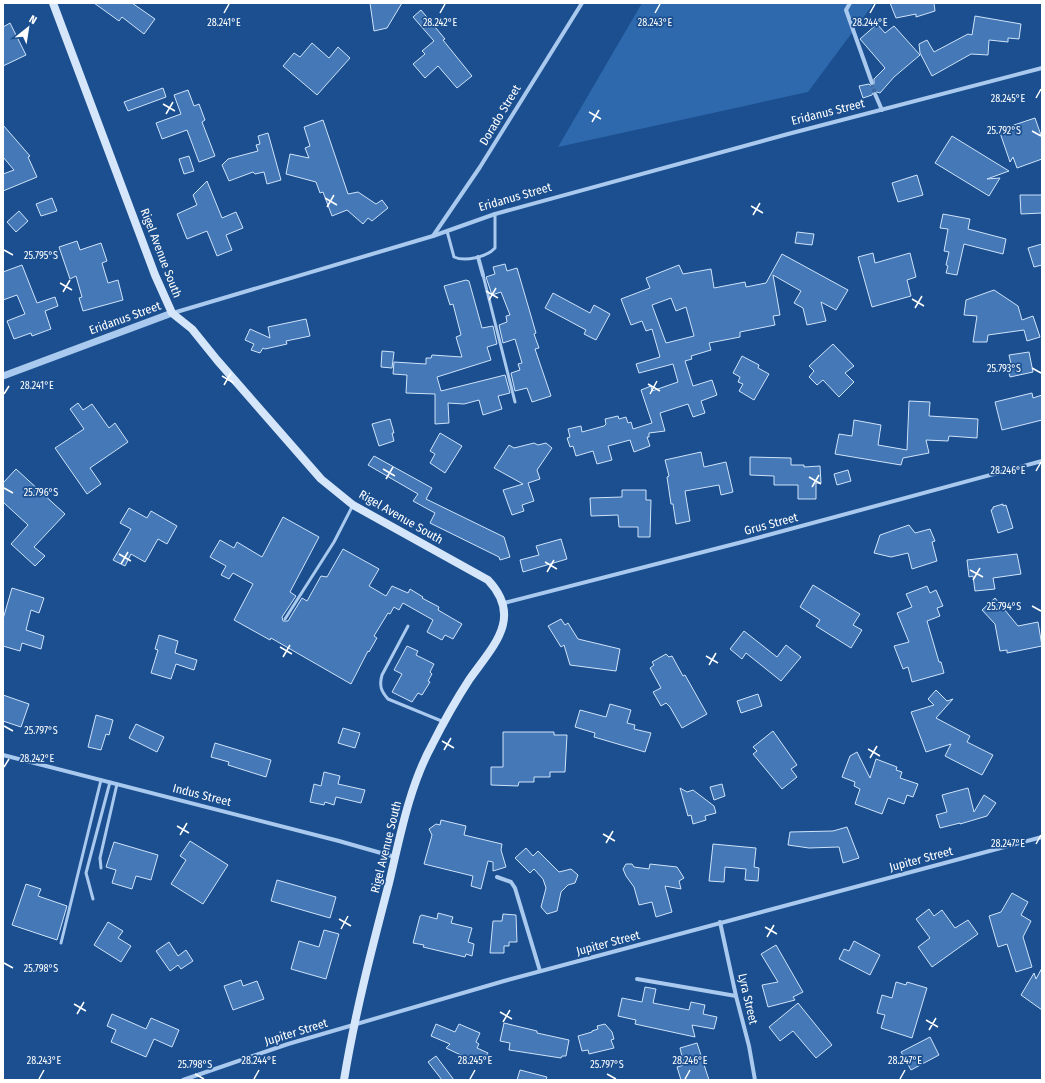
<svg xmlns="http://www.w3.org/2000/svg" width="1045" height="1083" viewBox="0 0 1045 1083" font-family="'Fira Sans Condensed',sans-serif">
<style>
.green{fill:#2e69ad}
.building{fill:#4478b7;stroke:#cfe3fa;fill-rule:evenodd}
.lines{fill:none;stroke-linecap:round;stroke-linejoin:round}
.minor-tunnel{stroke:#3d69a0;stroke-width:4;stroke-dasharray:4 2;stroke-linecap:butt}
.service{stroke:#a9c9ee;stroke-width:3}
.minor{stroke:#a9c9ee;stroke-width:4}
.tertiary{stroke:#a9c9ee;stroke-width:7}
.secondary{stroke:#d6e6fa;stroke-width:8}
.ticks{fill:none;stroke:#fff;stroke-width:1.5}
.labels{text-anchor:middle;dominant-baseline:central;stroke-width:3.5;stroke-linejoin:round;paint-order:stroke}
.street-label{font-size:12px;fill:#fff;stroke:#1b4f8f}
.ticks-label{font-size:10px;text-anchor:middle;fill:#fff;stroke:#1b4f8f;stroke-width:3.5;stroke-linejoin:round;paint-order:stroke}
</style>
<rect width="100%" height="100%" fill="#1b4f8f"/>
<!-- green -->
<polygon class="green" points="642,3 874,3 808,92 558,147"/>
<!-- building -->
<g class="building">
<polygon points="94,3 132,3 155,19 144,34 122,17 119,21"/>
<polygon points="370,3 402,3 387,28 374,31"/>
<polygon points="890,3 934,3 935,11 916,17 916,14 896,18"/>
<polygon points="421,10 445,39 443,40 472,76 457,88 438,66 425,78 413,64 425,54 422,51 434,41 413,17"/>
<polygon points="975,16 1021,24 1019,39 1008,38 1008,42 989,40 988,55 971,54 932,76 920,53 919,44 927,40 934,52 968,34 972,35"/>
<polygon points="10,23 26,55 3,66 3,27"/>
<polygon points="877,24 885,33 894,26 920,55 894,77 880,93 874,91 872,95 863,98 859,86 869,84 871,86 874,86 874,79 885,68 860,39"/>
<polygon points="312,43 329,58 338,47 350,58 317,95 283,66 294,53 300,57"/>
<polygon points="163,88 166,97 128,111 124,102"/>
<polygon points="188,90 194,106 199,104 205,120 202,122 215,156 199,162 187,130 162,139 156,123 181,114 174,95"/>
<polygon points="1035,118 1042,138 1042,159 1017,168 1013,157 1010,162 999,130"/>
<polygon points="323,120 348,194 358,192 376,204 382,200 388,208 372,221 368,218 363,224 347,210 332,216 323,192 320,193 316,182 286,174 290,154 309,158 305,148 310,146 304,127"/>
<polygon points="3,125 30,156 28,157 37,177 3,191 3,174 14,170 3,157"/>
<polygon points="268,133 281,180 267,184 264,172 255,174 253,172 229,181 222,165 228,159 258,151 256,145 260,144 258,136"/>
<polygon points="952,136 1009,171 987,179 1000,178 989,196 935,163"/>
<polygon points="189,156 194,171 184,174 179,159"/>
<polygon points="917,175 923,195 898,202 892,183"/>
<polygon points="207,181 222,218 236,212 243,228 226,235 232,250 217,256 207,231 187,239 177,214 197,205 193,195"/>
<polygon points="1020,195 1042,195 1042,213 1021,214"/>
<polygon points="52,198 57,211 41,216 36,204"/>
<polygon points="19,211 28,221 16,232 7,222"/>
<polygon points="943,214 970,219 968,229 1006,239 1003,254 964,244 957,275 946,273 948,266 946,265 949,252 944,251 948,229 940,228"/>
<polygon points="797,232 814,234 812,245 795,243"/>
<polygon points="77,241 80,250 101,243 107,261 102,263 108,283 118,280 123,300 83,311 79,298 82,297 76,276 70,279 59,247"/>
<polygon points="1042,244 1042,265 1034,267 1028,248"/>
<polygon points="873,253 875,263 910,253 916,277 907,280 911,296 872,307 858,257"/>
<path d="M782 254 848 290 836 310 821 302 826 321 807 325 803 308 794 303 801 291 773 275 780 315 773 316 775 325 740 332V337L709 343 711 350 691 356 692 359 685 361 693 386 712 380 717 395 701 401 705 413 693 417 688 404 660 413 665 431 649 433V437H647L650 446 634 452 630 440 608 446 612 460 597 464 593 451 576 456 573 446 570 447 567 438 570 437 568 429 581 426 582 432 604 426 606 424 605 419 618 416 619 419 626 417 628 423 631 422 633 429 652 423 641 390 651 386 652 391 678 382 673 364 639 373 636 364 660 357 652 329 646 331 642 321 631 325 621 299 650 288 646 278 679 265 683 274 711 269 714 288 745 282 746 287 766 283ZM671 298 676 311 686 307 694 336 666 343 652 305Z"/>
<polygon points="505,264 507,271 517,268 536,333 534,334 539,348 535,349 551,396 532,402 527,388 515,391 511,373 520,370 518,364 522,363 515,339 503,343 499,325 507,322 506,316 510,315 501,292 492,295 486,277 495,274 493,267"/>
<polygon points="22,265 37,303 55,297 58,306 45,311 51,329 32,336 31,333 14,339 7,321 25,314 17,295 3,300 3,272"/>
<polygon points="466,280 469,281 482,328 493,326 497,344 487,347 491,360 437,377 441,391 505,375 510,393 498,396 502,409 483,415 479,400 464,404 448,403 449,423 435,424 435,394 406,393 407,375 393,374 394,362 426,364 426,358 431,358 432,355 462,357 456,337 461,335 453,304 450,305 444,286"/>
<polygon points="994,290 1018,306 1022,320 1033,316 1040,337 1027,341 1024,330 988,335 987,342 973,342 977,316 964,315 966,300"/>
<polygon points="553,293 590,313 594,305 610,314 596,340 584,334 586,330 545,308"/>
<polygon points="306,319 310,336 286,341 287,344 265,349 263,348 260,353 251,350 254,344 245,340 250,329 270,338 268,327"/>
<polygon points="833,344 854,366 845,373 854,382 839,397 823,380 817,385 809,377 814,371 809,366"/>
<polygon points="382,351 394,352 392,368 381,367"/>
<polygon points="1029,352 1033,372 1010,377 1007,365 1011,364 1009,355"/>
<polygon points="742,356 759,365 758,368 769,374 754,400 739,391 743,384 738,382 740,377 733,373"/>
<polygon points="1032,393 1033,398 1042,395 1042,420 1002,430 995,402"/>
<polygon points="909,401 930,402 929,416 978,419 977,438 949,436 948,441 926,440 929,453 903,458 901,465 835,454 839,434 852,436 854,420 881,425 878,445 907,450"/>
<polygon points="78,403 83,410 92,404 109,428 115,423 128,442 90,468 101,484 87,494 55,448 84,429 70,409"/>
<polygon points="390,419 394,433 392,433 394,441 379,446 372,424"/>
<polygon points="440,433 462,446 445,473 430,463 435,454 430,451"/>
<polygon points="534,443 538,445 546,443 552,448 537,470 540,479 528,483 534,501 522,505 524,511 512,515 503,490 523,484 494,468 509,445 514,448"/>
<polygon points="701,452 704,467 726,462 733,492 721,495 719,485 685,491 690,521 676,524 673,504 671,504 667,477 669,476 665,460"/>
<polygon points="374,456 432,488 426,499 504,537 510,557 500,560 499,557 430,523 435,513 413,501 418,494 368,465"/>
<polygon points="750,457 791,458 791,465 804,465 804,467 820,466 821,483 816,483 816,499 798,499 798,485 774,485 774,476 750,475"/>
<polygon points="16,469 65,514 34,547 45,556 35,566 11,544 28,525 3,502 3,483"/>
<polygon points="848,470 851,481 837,485 834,474"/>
<polygon points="622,490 646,490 646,500 651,500 650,537 638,537 638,527 619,527 618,515 591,516 590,498 622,497"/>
<polygon points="1003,504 1003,506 1006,505 1013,528 998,533 991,510 993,509 993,507"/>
<polygon points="129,508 147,518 151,511 177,526 167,544 158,539 145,562 131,554 125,566 113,560 131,529 120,523"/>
<polygon points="283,517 319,537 290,592 296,596 282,617 283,621 288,621 302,598 307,601 321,576 327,577 343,549 379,569 369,586 386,596 392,586 408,593 410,589 423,597 422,598 439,607 438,610 462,624 453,639 445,635 442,640 427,632 433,620 403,603 399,610 394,607 390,614 388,613 374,636 377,638 369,652 368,651 351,684 271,638 270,640 234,620 253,584 233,573 229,579 221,575 226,566 210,557 220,540 234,548 237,542 262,557"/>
<polygon points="909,525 915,533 930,529 935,541 932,542 937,561 912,569 908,553 891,557 874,553 880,535"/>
<polygon points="561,539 567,559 523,572 520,560 539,555 536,546"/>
<polygon points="1017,554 1021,574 993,578 995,589 975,591 973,576 969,577 967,560"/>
<polygon points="813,585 860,614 853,625 862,630 851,648 816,626 820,620 800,607"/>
<polygon points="927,586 930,593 936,590 943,606 937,608 940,616 927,621 939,662 941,662 944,673 912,682 908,667 903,669 894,646 909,642 897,613 912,607 906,594"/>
<polygon points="12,588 44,598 39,613 31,610 26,630 44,636 41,649 22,643 20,651 3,646 3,619"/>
<polygon points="995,598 1018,626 1038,622 1042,646 1007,653 1007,650 1000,651 995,624 982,610"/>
<polygon points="561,619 565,625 568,623 578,639 620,649 616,671 570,665 564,645 561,647 548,626"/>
<polygon points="744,631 777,657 786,645 801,657 781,681 746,653 742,659 730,649"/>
<polygon points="159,635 178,641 175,653 197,660 194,670 176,664 171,679 151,673 158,650 155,649"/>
<polygon points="407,646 418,651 416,655 434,664 430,672 432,674 428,681 430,682 422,695 418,693 412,702 392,692 402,674 394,670"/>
<polygon points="666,654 669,657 672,656 683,676 685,675 707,714 682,728 670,707 666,703 661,706 653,692 661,688 650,668 654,665 652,662"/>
<polygon points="936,690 947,701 953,699 936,718 970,736 967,742 993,755 982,775 945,756 951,744 926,752 911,712 934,705 928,699"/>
<polygon points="758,694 762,706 741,713 737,701"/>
<polygon points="3,695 29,704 21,727 3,721"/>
<polygon points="610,704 631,710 627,723 635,725 634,729 651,733 645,752 594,737 595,733 575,727 580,710 606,717"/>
<polygon points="96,715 113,720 109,735 106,734 101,750 88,747"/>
<polygon points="136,724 164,737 157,752 129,738"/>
<polygon points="343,728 360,733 355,748 338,743"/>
<polygon points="773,731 797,765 791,769 797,777 782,789 753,754 757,751 753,747"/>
<polygon points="503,732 554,732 554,735 567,735 565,772 550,772 550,777 534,777 534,782 519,782 518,786 491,785 491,767 503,767"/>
<polygon points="215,743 271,760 266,777 228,765 229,762 211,757"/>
<polygon points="857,752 870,778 876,759 897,767 896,770 902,772 900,778 918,784 913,797 907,795 904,804 888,798 882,814 855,804 860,789 854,786 855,782 842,777 850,756"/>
<polygon points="324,772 340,776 338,784 365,790 361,803 336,797 334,805 325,802 324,805 310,802 314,784 321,786"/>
<polygon points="722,784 725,796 714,800 710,787"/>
<polygon points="680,788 687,792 693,790 714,806 716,813 705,816 706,820 693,824 691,815 688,816"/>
<polygon points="968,788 974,812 984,795 996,803 987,816 960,824 960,823 940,828 936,815 947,812 942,795"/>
<polygon points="441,820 466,826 464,835 502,844 501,850 506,867 493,871 493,862 488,861 481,889 471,886 473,876 424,864 432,835 429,829 436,824 440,825"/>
<polygon points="847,827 859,858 843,863 839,847 809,848 788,845 790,832 833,831"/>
<polygon points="190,841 228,865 203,904 171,884 186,860 180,856"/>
<polygon points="114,842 158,855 151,880 136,876 132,889 112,883 116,870 106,867"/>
<polygon points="713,844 756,848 754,867 759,868 758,881 745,880 746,869 725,867 724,882 709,881"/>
<polygon points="526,848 533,856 538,851 559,872 571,869 578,875 575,883 568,885 561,892 557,911 547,914 541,907 546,888 543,879 534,869 530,873 515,858"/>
<polygon points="626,864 632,864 634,867 649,869 650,864 677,867 684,878 679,881 681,889 665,886 672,912 656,917 652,902 639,905 634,887 626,876 623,869"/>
<polygon points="277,880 336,897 330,918 271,901"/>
<polygon points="26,884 41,889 38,896 67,906 57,940 12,925"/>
<polygon points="1012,893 1028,902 1021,915 1031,921 1023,937 1032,967 1016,972 1007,944 998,947 989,916 1001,912"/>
<polygon points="929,909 934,916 942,910 955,928 968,920 978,934 932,967 918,947 930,938 916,919"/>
<polygon points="438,913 453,917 451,923 472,928 468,942 474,944 472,956 466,954 465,957 423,947 424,945 413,943 420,916 422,915 437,919"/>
<polygon points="503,914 516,915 517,942 509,942 509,946 504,946 504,953 490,953 493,921 502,921"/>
<polygon points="108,922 123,931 118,938 131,946 121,962 94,945"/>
<polygon points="324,930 339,934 326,979 291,969 299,941 319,947"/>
<polygon points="854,941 880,955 870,975 839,959 844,949 849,951"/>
<polygon points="169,942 178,956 186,950 193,961 181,969 178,965 170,971 156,951"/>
<polygon points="776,945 803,992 793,997 795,1000 768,1007 762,985 778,982 761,954"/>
<polygon points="1042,968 1042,1010 1021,995 1034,973 1036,979"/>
<polygon points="241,980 243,986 257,981 264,999 233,1010 224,986"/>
<polygon points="896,982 906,985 907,982 927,988 912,1038 881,1028 885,1015 877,1013 882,995 892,998"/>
<polygon points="645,987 656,989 653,1003 689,1010 691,1002 705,1005 703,1014 717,1017 714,1029 692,1025 695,1037 635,1024 636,1020 618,1016 622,998 642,1002"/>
<polygon points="798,1003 832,1045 816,1058 793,1031 780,1041 769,1027"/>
<polygon points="112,1014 146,1029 151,1018 179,1030 172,1047 154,1039 146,1057 111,1042 116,1030 107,1026"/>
<polygon points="504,1023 537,1031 537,1033 569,1040 566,1056 562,1056 561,1058 509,1050 510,1043 500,1041"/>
<polygon points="436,1024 455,1032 459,1024 480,1033 476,1042 479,1044 477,1048 488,1053 482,1065 446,1048 450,1044 431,1036"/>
<polygon points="605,1024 612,1032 614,1039 611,1040 614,1048 589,1054 588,1050 582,1051 578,1036 592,1032 592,1031 598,1029 597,1026"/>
<polygon points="930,1037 939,1055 911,1070 901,1052"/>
<polygon points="697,1043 709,1080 681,1080 677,1067 684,1065 680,1048"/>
<polygon points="436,1056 454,1080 442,1080 428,1062"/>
<polygon points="520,1070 547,1077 546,1080 517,1080"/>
</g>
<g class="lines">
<!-- minor-tunnel -->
<polyline class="minor-tunnel" points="872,83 875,94"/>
<!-- service -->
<g class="service">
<path d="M447 231 454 257C465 262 487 257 495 248V214"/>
<polyline points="483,275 515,402"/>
<polyline points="285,619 334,542 353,505"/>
<path d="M408 626 382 675C379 686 381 691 388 699L444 722"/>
<polyline points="101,868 100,858 117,784"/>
<polyline points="93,899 86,873 110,782"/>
<polyline points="61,943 101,780"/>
</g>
<!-- minor -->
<g class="minor">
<polyline points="850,3 846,10 872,83"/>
<polyline points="875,94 882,110"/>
<polyline points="433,236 480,167 582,3"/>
<polyline points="478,257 483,275"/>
<polyline points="173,313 433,236 495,214 788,134 1042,68"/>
<polyline points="504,603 746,541 1042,461"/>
<polyline points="3,755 339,841 395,857"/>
<polyline points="497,877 511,882 515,888 540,971"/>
<polyline points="720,922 736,996 749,1046 755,1080"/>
<polyline points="637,979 736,996"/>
<polyline points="183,1080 288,1044 504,981 1042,837"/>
</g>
<!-- tertiary -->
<polyline class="tertiary" points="3,376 172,313"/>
<!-- secondary -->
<path class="secondary" d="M53 3 155 275 172 313 192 329 217 360 321 479 353 505 488 580C524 618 492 647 469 680 456 700 443 723 432 745 409 787 400 837 389 883 372 948 355 1013 344 1080"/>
</g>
<!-- ticks -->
<path class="ticks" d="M224 13 229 4M440 13 445 4M655 13 660 4M870 13 875 4M1036 98 1041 89M163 104 175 111M589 112 601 119M166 114 173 102M592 122 599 110M1032 131 1041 136M325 198 337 205M751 206 763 213M327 207 334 195M753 215 760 203M4 250 13 255M60 283 72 290M486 291 498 298M63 292 70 280M912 299 924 306M489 300 496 288M915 308 922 296M1032 368 1041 373M222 376 234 383M648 384 660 391M224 385 231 373M4 394 9 386M650 394 657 381M383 469 395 476M1036 471 1041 462M809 477 821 484M386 479 393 467M812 487 819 475M4 488 13 493M119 554 131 561M545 562 557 569M121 564 128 552M970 570 983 577M547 572 554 560M973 580 980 568M1032 606 1041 611M280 647 292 654M706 656 718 663M283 657 290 645M709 665 716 653M4 726 13 731M442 741 454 748M868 749 880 756M444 750 451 738M870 758 877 746M4 767 9 759M177 826 189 833M603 834 615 841M180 835 187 823M606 843 613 831M1036 844 1041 835M339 919 351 926M765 927 777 934M341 929 348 916M767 937 774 925M4 963 13 968M74 1004 86 1011M500 1012 512 1019M77 1014 84 1002M926 1020 938 1027M503 1022 510 1010M929 1030 936 1018M195 1074 204 1079M607 1074 616 1079M39 1079 44 1070M254 1079 259 1070M470 1079 475 1070M685 1079 690 1070M900 1079 905 1070"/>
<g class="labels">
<!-- street labels -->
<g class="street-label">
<text transform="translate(828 112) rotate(-14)">Eridanus Street</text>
<text transform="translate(500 115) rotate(-59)">Dorado Street</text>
<text transform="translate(515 197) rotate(-16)">Eridanus Street</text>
<text transform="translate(161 253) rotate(69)">Rigel Avenue South</text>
<text transform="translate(125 318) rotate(-20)">Eridanus Street</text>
<text transform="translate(401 517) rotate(30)">Rigel Avenue South</text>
<text transform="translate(771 524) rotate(-15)">Grus Street</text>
<text transform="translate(202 795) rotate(14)">Indus Street</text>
<text transform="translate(386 847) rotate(-76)">Rigel Avenue South</text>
<text transform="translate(921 859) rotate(-15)">Jupiter Street</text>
<text transform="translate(608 943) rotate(-15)">Jupiter Street</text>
<text transform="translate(748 999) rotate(77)">Lyra Street</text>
<text transform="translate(296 1032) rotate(-17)">Jupiter Street</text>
</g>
</g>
<g class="ticks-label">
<text x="224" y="26">28.241°E</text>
<text x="655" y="26">28.243°E</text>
<text x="870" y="26">28.244°E</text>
<text x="440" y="26">28.242°E</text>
<text x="1008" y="102">28.245°E</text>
<text x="1004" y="134">25.792°S</text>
<text x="41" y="259">25.795°S</text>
<text x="1004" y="372">25.793°S</text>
<text x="37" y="389">28.241°E</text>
<text x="1008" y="474">28.246°E</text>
<text x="41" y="496">25.796°S</text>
<text x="1004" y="610">25.794°S</text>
<text x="41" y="734">25.797°S</text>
<text x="37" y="762">28.242°E</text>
<text x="1008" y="847">28.247°E</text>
<text x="41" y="972">25.798°S</text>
<text x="44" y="1064">28.243°E</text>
<text x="259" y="1064">28.244°E</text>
<text x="475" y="1064">28.245°E</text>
<text x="690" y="1064">28.246°E</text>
<text x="905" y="1064">28.247°E</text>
<text x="195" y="1068">25.798°S</text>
<text x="607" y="1068">25.797°S</text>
</g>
<!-- border -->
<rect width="1045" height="1083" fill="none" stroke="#ffffff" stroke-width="8"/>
<!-- north arrow -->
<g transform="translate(28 28) rotate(30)" stroke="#1b4f8f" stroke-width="3" paint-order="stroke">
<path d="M0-3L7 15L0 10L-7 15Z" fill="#ffffff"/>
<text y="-6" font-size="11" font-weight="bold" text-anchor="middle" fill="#ffffff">N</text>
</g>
</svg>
